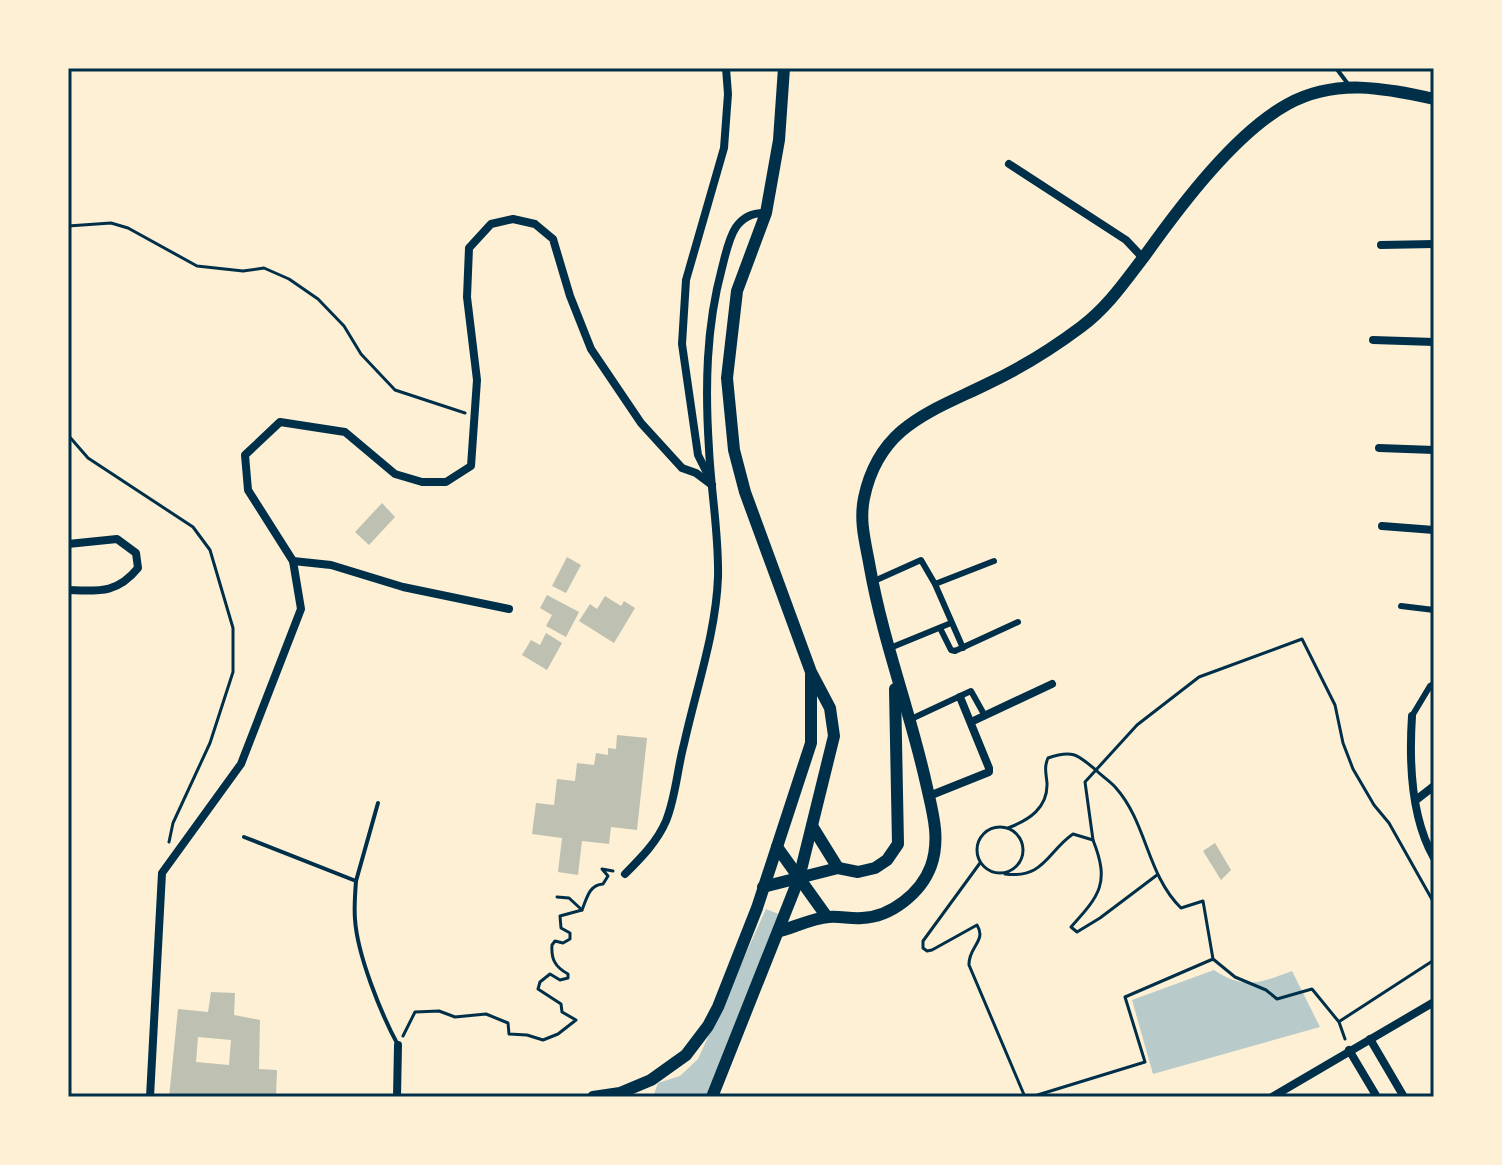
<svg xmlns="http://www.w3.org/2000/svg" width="1502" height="1165" viewBox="0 0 1502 1165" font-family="'Exo 2',sans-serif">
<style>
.green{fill:#b9caca}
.building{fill:#bec0b2;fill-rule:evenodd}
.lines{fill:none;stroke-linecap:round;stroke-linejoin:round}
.path{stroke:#003049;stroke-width:3}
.service{stroke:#003049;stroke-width:4}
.pedestrian{stroke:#003049;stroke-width:6}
.minor{stroke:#003049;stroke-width:8}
.secondary{stroke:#003049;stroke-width:12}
.neatline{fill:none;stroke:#003049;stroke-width:3}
</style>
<rect width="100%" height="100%" fill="#fdf0d5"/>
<!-- green -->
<g class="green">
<polygon points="766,909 781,915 706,1097 653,1097 658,1083 680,1076 698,1059"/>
<path d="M1214 970C1244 990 1260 983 1292 971L1320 1027 1153 1074 1132 1000Z"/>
</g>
<!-- building -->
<g class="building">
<polygon points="382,503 395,517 369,545 355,532"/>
<polygon points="567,557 581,565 566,593 552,586"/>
<polygon points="547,595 579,612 566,637 546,626 552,615 540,608"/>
<polygon points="605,596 621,606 624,601 635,608 614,643 579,621 590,604 597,609"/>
<polygon points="546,633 562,643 547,670 522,655 531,640 540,645"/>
<polygon points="617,735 647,738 637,830 611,827 609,844 582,841 578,875 558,872 562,838 532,834 536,803 554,805 557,779 575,781 577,763 594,765 596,753 608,755 608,748 616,749"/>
<polygon points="1215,843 1231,870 1221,880 1203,851"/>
<path d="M211 992 235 993 234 1015 260 1020 259 1069 277 1070 276 1097 191 1095V1097H169L178 1009 208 1012ZM198 1037 231 1040 229 1065 196 1062Z"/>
</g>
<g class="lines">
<!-- path -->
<g class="path">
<polyline points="68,226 111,223 128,228 197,266 243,271 264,268 289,279 318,299 344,326 361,354 395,390 465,413"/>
<polyline points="68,435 88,458 193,527 210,550 233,628 233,672 210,743 173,823 169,842"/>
<circle cx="1000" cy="850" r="23"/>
<path d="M1008 828C1029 820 1048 808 1047 783 1046 773 1044 767 1048 758 1073 749 1078 755 1097 771 1103 777 1111 782 1116 788 1147 823 1147 875 1181 908L1203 901 1213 959"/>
<polyline points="1093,840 1085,782 1137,725 1199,677 1302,639 1335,705 1343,743 1353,769 1374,805 1389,823 1434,903"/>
<path d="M980 863 923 941V948L927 951 932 950 977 925C987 941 968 947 969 965L1025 1097"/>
<path d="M1005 874C1044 879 1047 852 1073 834L1093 840C1110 883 1100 895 1071 927L1077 932 1100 918 1157 875"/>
<path d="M582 910C587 898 589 885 603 884L608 876 602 869 613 871"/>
<polyline points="1340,1021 1434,960"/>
<path d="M403 1036 415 1012 439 1011 455 1017 486 1014 508 1023 509 1034 527 1035 543 1040 558 1034 576 1020 562 1012 561 1004 538 989 540 982 550 974 560 980 568 978V974C555 967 551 959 552 945L555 941 563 943 570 939V933L561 928 560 916 582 910 569 898 557 897"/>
<polyline points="1031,1097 1145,1062 1125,997 1213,959 1235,977 1266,990 1277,999 1312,989 1339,1022 1345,1039"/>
</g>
<!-- service -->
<g class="service">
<polyline points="1336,68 1348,84"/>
<path d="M244 837 356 881C355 894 354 907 355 919 357 954 381 1014 398 1045"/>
<polyline points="356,881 378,803"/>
</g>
<!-- pedestrian -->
<g class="pedestrian">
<polyline points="872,582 921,560 935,584 963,648"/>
<polyline points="935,584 994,561"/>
<polyline points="1401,606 1434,610"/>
<polyline points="940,628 951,650 955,651 1018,622"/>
<polyline points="890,648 951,623"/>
<polyline points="1412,716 1430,686 1434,684"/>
<polyline points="909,720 971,691 985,716"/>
</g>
<!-- minor -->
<g class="minor">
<polyline points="1009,164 1126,240 1143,258"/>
<polyline points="1381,245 1434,244"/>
<polyline points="1373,340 1434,342"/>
<polyline points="1379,448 1434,450"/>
<polyline points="709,477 698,455 682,344 686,280 724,148 728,94 726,68"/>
<polyline points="1382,526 1434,530"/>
<path d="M68 544 117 539 136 553 138 568C117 594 98 591 68 590"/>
<polyline points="293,561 331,565 403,587 509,609"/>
<path d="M1412 716C1409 762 1411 818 1434 858"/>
<polyline points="971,722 1052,684"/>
<polyline points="929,796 989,772 989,768 960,697"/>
<polyline points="1416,800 1434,786"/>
<path d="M625 874C641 858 657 842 666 821 676 796 677 770 684 744 696 689 716 633 718 577 719 534 711 492 709 449 705 388 706 327 722 268 729 241 733 212 766 213"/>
<polyline points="1370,1039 1404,1097"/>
<polyline points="1349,1050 1377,1097"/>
<polyline points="150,1097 162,873 241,764 301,609 293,561 248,490 245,455 280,422 345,432 395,474 422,482 446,482 471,466 477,380 467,297 469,248 491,224 513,219 535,224 553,239 570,296 591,349 641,423 682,468 696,473 712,485"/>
<polyline points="397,1097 398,1045"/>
<polyline points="1272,1097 1434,1002"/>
</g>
<!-- secondary -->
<g class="secondary">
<polyline points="812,826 838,868"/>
<polyline points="777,847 827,917"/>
<polyline points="763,887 838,868 858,872 875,868 887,860 898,844 895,689"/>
<path d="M780 931C795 927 813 918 829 917 840 916 851 919 862 918 891 917 921 893 931 866 941 838 932 810 926 783 910 711 883 641 870 568 866 544 859 523 864 498 879 426 930 412 987 384 1019 369 1053 348 1081 327 1108 307 1126 280 1146 254 1181 205 1236 132 1288 104 1336 78 1384 88 1434 99"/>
<polyline points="593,1097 620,1093 651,1080 686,1055 708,1026 718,1007 757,908 811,743 811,675"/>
<polyline points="712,1097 799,878 834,736 830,708 811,672 745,492 734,450 727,378 737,291 766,213 779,140 784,68"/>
</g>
</g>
<!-- border -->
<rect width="1502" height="1165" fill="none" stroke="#fdf0d5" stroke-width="140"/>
<rect x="70" y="70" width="1362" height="1025" class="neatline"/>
</svg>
